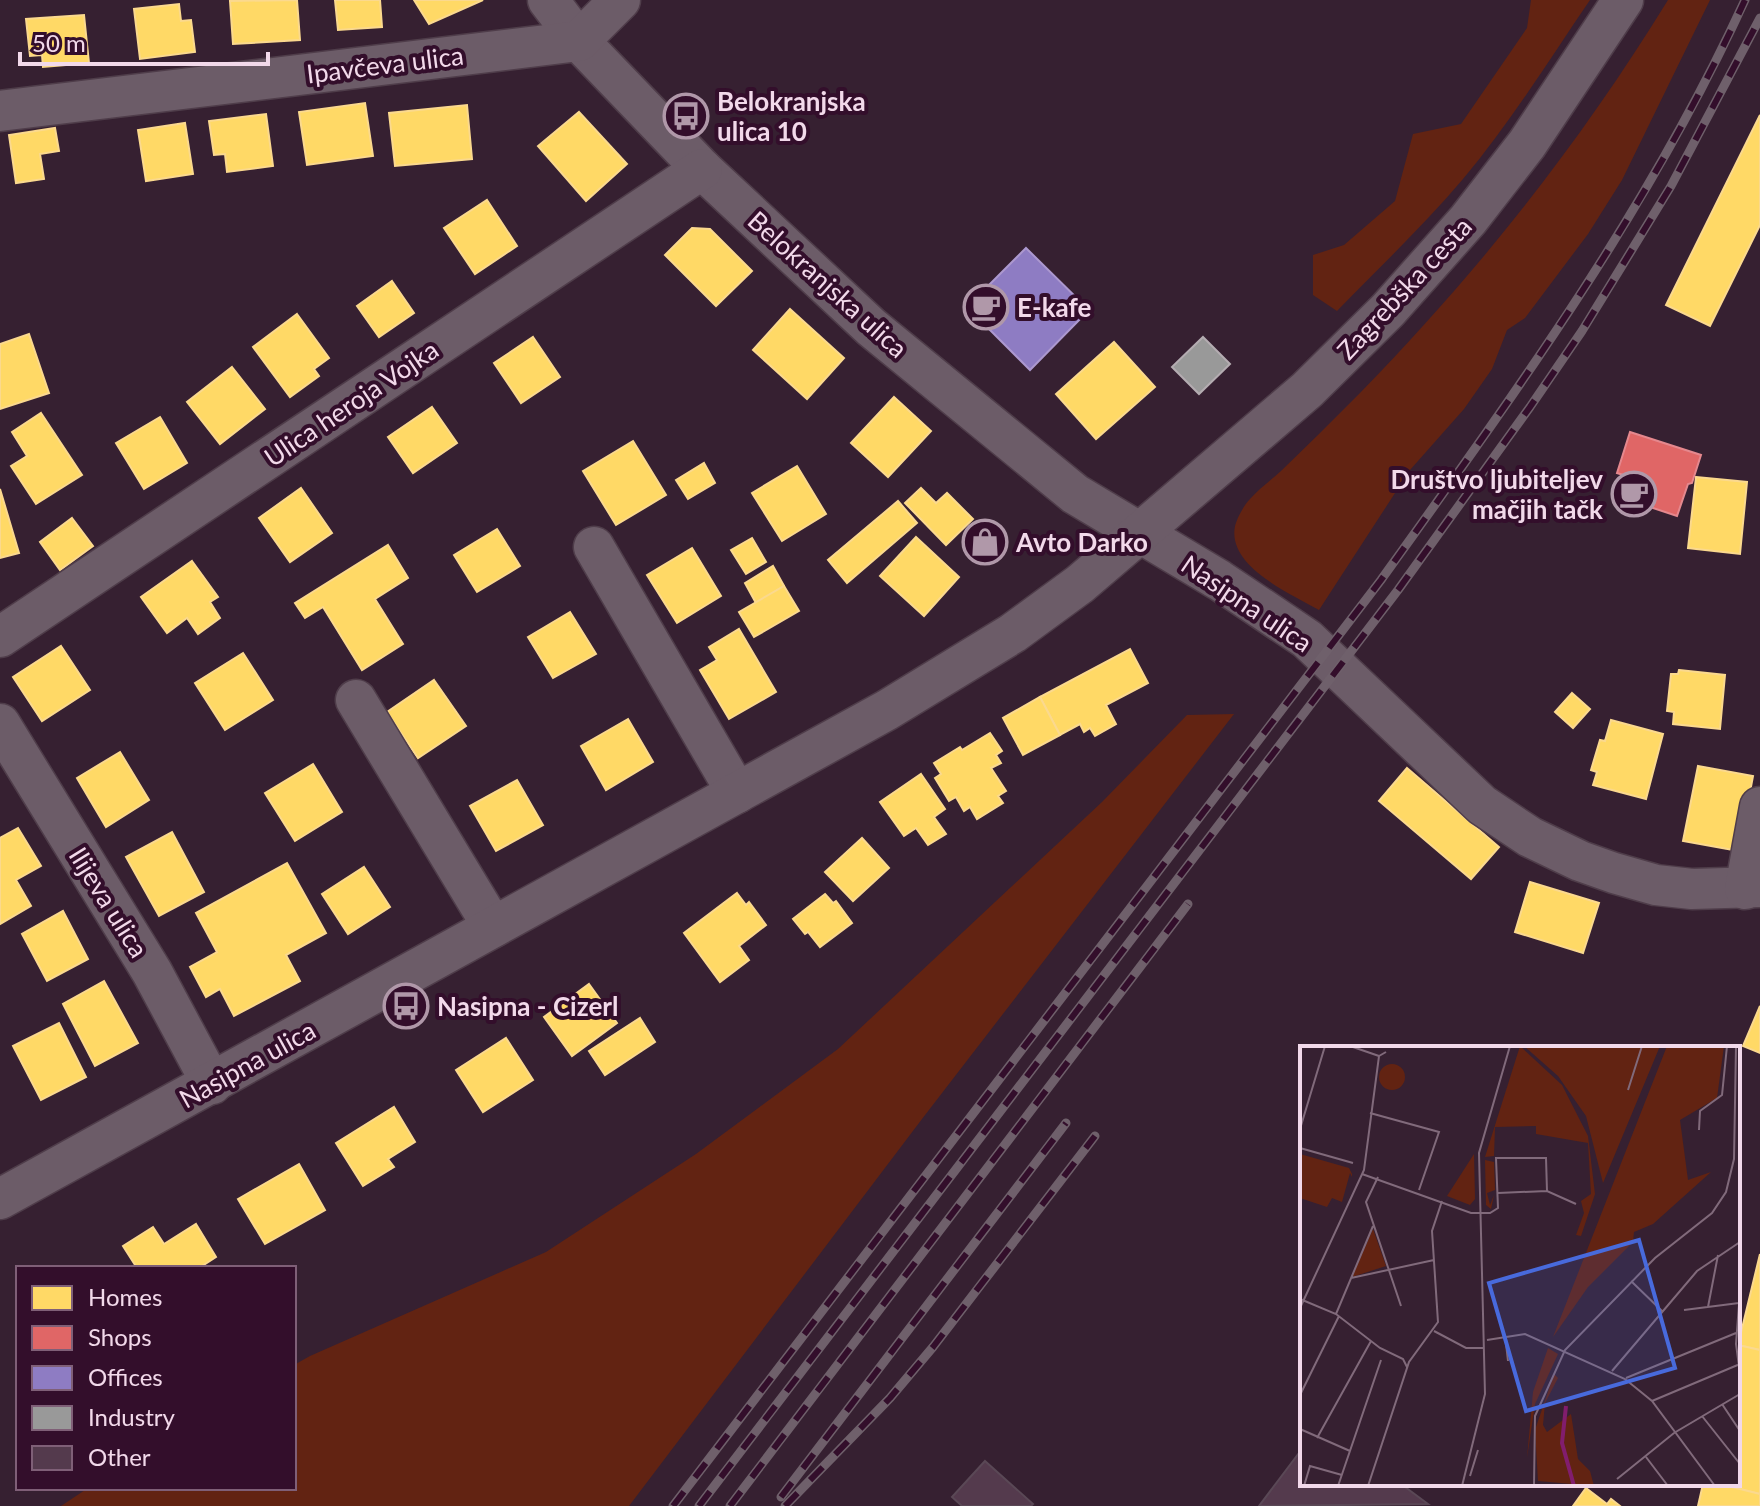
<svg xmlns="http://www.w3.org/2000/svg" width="1760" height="1506" viewBox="0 0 1760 1506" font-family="Lato,sans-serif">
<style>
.green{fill:#622312}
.homes{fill:#ffd966;stroke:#fbd98e;stroke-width:2}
.shops{fill:#e06666;stroke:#e5888e;stroke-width:2}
.offices{fill:#8e7cc3;stroke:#ac98cf;stroke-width:2}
.industry{fill:#999;stroke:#b4acb1;stroke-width:2}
.building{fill:#543a4d;stroke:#5a4856;stroke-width:2}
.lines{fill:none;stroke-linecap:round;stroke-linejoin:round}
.minor-casing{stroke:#4f3d4a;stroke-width:43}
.minor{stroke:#6c5c68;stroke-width:40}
.rail-casing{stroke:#6f606b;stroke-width:9}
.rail{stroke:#330e2b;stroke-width:6;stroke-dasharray:18;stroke-linecap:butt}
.labels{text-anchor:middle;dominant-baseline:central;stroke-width:8;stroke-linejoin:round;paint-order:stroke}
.street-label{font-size:26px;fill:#f2d9ea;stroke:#330e2b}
.poi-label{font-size:26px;font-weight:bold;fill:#f2d9ea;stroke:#330e2b;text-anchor:start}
.inset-river{fill:none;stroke:#811d6d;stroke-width:4}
.inset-road{fill:none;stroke:#816a7b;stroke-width:2}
.view{fill:#486adc;fill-opacity:0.15;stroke:#486adc;stroke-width:4}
.inset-edge{fill:none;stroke:#f2d9ea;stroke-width:4}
</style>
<rect width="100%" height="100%" fill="#362031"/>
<!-- green -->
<g class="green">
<path d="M1531 0H1590C1549 60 1510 123 1463 179 1424 225 1379 268 1337 311L1313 295V255L1344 245 1395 201 1413 134 1461 124 1527 28Z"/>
<path d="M1668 0H1710L1622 180 1588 234 1525 318 1507 330 1492 369 1464 409 1410 470 1319 610C1290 593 1227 567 1235 526 1237 518 1244 505 1250 499 1259 489 1271 480 1281 471 1307 446 1333 420 1359 394 1479 271 1578 146 1668 0Z"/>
<polygon points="1234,714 922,1119 629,1506 61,1506 88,1488 294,1488 294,1365 310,1356 546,1252 696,1154 838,1049 1102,802 1187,715"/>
</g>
<!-- homes -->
<g class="homes">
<polygon points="297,0 300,40 233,44 230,1"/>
<polygon points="335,0 380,0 382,27 338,30"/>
<polygon points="414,0 483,0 429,24"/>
<polygon points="179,4 181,21 191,20 195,52 140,59 134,9"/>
<polygon points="84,15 89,63 43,67 42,55 30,56 26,19"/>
<polygon points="365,103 373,156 307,165 299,112"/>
<polygon points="467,105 472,159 395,166 389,113"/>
<polygon points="579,112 627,164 586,201 538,146"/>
<polygon points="266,114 273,166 227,172 225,154 214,155 209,121"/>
<polygon points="1760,115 1760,225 1710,326 1666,305"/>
<polygon points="185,123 193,174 146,181 138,130"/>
<polygon points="55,128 59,151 40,154 44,179 16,183 9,135"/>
<polygon points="487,200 517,246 475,274 444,228"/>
<polygon points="692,228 710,229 752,271 716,306 665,255"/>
<polygon points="392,281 414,313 379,337 357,306"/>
<polygon points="790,309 844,358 807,399 753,350"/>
<polygon points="297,314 329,358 314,369 319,376 290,397 253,347"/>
<polygon points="29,334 49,393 0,409 0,344"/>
<polygon points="533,337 560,377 521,403 494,363"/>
<polygon points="1114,342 1155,387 1096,439 1056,394"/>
<polygon points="232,367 265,409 220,444 187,402"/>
<polygon points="894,397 931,431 888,477 851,443"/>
<polygon points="432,407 457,443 413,473 388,437"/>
<polygon points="41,413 82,475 36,504 11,466 27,456 12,432"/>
<polygon points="160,417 187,463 144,489 116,443"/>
<polygon points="633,441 666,495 616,525 583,471"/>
<polygon points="704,463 715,483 688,499 676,480"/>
<polygon points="797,466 826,514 782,541 752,493"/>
<polygon points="1696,477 1747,482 1740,554 1688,548"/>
<polygon points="301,488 332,533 290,562 259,518"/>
<polygon points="921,488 936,503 947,493 973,519 946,545 905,503"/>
<polygon points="0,489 19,553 0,558"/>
<polygon points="898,501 917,523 847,583 828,560"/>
<polygon points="72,518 93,546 60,570 40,542"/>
<polygon points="497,529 520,566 477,592 454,555"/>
<polygon points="916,537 959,577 924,616 880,576"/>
<polygon points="752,538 766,562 746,574 731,550"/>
<polygon points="388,545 408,578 375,599 403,644 362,670 323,607 305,618 295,603"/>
<polygon points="692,548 721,596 677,623 647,575"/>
<polygon points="192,561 218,597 210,602 220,618 198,634 187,618 167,633 141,597"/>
<polygon points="773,566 784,586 756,603 745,583"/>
<polygon points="784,586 799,611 754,637 739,612"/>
<polygon points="570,612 596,654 553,678 528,637"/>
<polygon points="739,629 776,692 729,719 700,670 717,660 709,647"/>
<polygon points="61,646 90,690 42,721 13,677"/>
<polygon points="1130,649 1148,683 1106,705 1116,724 1095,736 1090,728 1084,732 1080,724 1060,735 1040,697"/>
<polygon points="243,653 273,700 225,730 195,683"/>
<polygon points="1679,670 1725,675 1720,729 1673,724 1674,712 1667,711 1671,674 1678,674"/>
<polygon points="434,680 466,726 418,758 387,712"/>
<polygon points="1572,693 1590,709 1573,728 1555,712"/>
<polygon points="1040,697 1060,735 1023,755 1003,718"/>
<polygon points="628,719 653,762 606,790 581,746"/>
<polygon points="1611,720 1663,734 1646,799 1593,785 1597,772 1591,770 1600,740 1605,741"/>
<polygon points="990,733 1002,751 996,755 1001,763 991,768 1006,791 998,796 1003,803 977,819 970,807 964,811 956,797 949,801 935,778 941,774 934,763 960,747 962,750"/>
<polygon points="120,752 149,800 106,827 77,778"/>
<polygon points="313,764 342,812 295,841 265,793"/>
<polygon points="1698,766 1753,776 1739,851 1683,841"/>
<polygon points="1407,768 1499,847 1471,879 1379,801"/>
<polygon points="921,774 945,809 934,817 946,834 928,845 916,828 904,836 880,802"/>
<polygon points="517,780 543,825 496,851 470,806"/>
<polygon points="18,828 41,866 16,880 31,906 0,924 0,838"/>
<polygon points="172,832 204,892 159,916 126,857"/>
<polygon points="862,838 889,868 853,901 825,872"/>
<polygon points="287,863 326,933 286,955 300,981 234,1016 220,989 206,997 190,967 217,952 196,913"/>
<polygon points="364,867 390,907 348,934 322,894"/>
<polygon points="1530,882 1599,903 1583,953 1515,932"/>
<polygon points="737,893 746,905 749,902 766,925 739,946 749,960 720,982 684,933"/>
<polygon points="825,894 833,903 836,901 852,923 820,947 808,932 805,934 793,919"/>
<polygon points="63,911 88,959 47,981 22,934"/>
<polygon points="104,981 138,1043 95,1066 63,1004"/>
<polygon points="589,984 617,1023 572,1056 544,1017"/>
<polygon points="1760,1006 1760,1053 1743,1046"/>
<polygon points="640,1018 655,1042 605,1075 589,1051"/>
<polygon points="59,1023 86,1077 41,1100 13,1046"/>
<polygon points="506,1038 533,1080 483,1112 456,1070"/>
<polygon points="394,1107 415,1142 388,1159 394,1167 363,1186 336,1143"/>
<polygon points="299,1164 325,1210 265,1244 238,1199"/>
<polygon points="196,1224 216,1257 199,1268 137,1268 123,1246 153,1227 164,1244"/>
<polygon points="1760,1254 1760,1350 1738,1345"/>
<polygon points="1738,1345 1760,1350 1760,1494 1720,1484 1738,1484"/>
<polygon points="1703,1484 1720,1484 1760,1494 1760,1506 1698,1506"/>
<polygon points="1586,1488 1607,1504 1611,1499 1620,1506 1573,1506"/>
</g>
<!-- shops -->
<polygon class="shops" points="1630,432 1701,455 1692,483 1688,484 1677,516 1626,499 1633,478 1617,473"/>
<!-- offices -->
<polygon class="offices" points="1026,248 1089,310 1030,370 967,307"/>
<!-- industry -->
<polygon class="industry" points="1203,337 1230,364 1199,394 1172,367"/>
<!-- building -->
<g class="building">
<polygon points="1302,1449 1302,1484 1401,1484 1428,1504 1259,1506"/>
<polygon points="985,1461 1033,1504 1031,1506 962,1506 952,1497"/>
</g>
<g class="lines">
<!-- minor casing -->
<g class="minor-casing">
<g id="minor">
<polyline points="548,0 579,41 702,169 871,327 1075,494 1219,580 1307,639 1482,805 1530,837 1580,861 1614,873 1656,885 1692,889 1760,887"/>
<polyline points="0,111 579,41 620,0"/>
<polyline points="594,547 737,793"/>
<polyline points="0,637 702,169"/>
<polyline points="356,700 493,927"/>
<polyline points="0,724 152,972 212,1084"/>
<polyline points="1745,889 1760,807"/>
<polyline points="0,1199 887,710 1013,633 1080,584 1307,390 1388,310 1468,220 1527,144 1623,0"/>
</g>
</g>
<!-- minor -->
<use href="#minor" class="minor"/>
<!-- rail casing -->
<g class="rail-casing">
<g id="rail">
<polyline points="781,1497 1066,1123"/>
<path d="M673 1506 1381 580C1514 395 1650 208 1745 0"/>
<polyline points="699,1506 1398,590 1530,407 1582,331 1671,186 1760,18"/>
<polyline points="730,1506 1188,904"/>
<polyline points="785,1506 890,1398 933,1347 1095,1136"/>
</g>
</g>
<!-- rail -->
<use href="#rail" class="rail"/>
</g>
<!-- icons -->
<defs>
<g id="bus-ring" transform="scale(2.3)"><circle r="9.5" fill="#330e2b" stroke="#b098a9" stroke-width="1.5"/><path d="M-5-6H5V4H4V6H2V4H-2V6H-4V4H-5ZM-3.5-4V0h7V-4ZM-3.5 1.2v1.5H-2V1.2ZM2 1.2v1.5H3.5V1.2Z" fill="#b098a9"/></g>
<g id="cafe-ring" transform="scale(2.3)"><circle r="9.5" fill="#330e2b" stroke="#b098a9" stroke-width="1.5"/><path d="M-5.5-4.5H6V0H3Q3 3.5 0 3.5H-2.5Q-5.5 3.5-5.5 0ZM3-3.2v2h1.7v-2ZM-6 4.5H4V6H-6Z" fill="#b098a9"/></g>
<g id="shop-ring" transform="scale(2.3)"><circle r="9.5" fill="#330e2b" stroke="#b098a9" stroke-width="1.5"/><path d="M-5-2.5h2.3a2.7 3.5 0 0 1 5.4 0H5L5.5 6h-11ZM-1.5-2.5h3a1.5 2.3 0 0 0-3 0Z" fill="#b098a9"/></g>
</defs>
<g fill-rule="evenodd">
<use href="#bus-ring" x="686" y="116"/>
<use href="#cafe-ring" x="986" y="307"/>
<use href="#cafe-ring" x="1634" y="494"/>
<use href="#shop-ring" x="985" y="542"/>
<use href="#bus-ring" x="406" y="1006"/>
</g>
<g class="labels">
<!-- street labels -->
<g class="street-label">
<text transform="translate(385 64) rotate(-7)">Ipavčeva ulica</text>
<text transform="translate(828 284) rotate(42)">Belokranjska ulica</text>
<text transform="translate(1404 288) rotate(-47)">Zagrebška cesta</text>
<text transform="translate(351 403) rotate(-34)">Ulica heroja Vojka</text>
<text transform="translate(1247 603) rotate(34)">Nasipna ulica</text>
<text transform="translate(109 902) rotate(58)">Ilijeva ulica</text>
<text transform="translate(247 1064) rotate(-29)">Nasipna ulica</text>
</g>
<!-- poi labels -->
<g class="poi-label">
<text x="717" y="101">Belokranjska<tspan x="717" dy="30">ulica 10</tspan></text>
<text x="1017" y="307">E-kafe</text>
<text x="1603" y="479" text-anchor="end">Društvo ljubiteljev<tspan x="1603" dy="30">mačjih tačk</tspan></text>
<text x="1016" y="542">Avto Darko</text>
<text x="437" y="1006">Nasipna - Cizerl</text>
</g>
</g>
<!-- overview -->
<g transform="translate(1300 1046)">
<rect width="440" height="440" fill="#362031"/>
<path d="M220 0 262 39 288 90 295 148 281 190 276 189 284 167 281 155 291 148 288 97 236 88V80L195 81 194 110 185 111ZM224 0H360L303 137 286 70 258 30ZM367 0H424L417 52 380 74 388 134 411 126 353 178 334 186 333 196 288 241 253 291ZM79 31a13 13 0 1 1 26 0a13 13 0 1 1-26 0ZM0 108 49 122 52 128V131L50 127 42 156 32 152 27 161 0 152ZM174 108 175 153 170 159 147 150ZM185 114 194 116 195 144 187 147 190 159 194 149 191 163 186 159ZM73 183 86 220 52 231ZM248 302 258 308 235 358 227 412 233 346ZM254 328 258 332 245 357 243 379 247 386 271 368 278 413 290 425 294 440 238 435 235 384Z" fill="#622312"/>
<path class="inset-river" d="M266 360 262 397 274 440"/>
<path class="inset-road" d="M50 0 79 10M328 44 342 0M70 67 139 86 119 144M0 83 25 0M399 84 400 65 422 49 427 0M0 102 53 117M62 128 171 167H190L198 162 196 112H246L247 145M78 131 66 156 101 260M198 147 247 145 276 158M51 232 134 214M331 235 362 265M440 245 436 298 440 328M0 253 36 268 80 302 103 313 107 321M408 261 418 209M0 262 64 124 79 10 86 6M384 264 439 257M36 268 73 180M134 285 166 302H184M205 289 208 315M187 294 225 288 325 333 352 355 415 440M312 325 397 225 440 196M326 332 436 287M0 349 39 270M352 355 440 318M422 358 440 385M402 370 440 418M0 383 50 405M17 392 71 295M346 411 368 440M170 430 178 404M317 433 374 387 440 348M4 440 10 420 42 429M38 440 81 314M68 440 109 316 138 276 132 185 142 155M162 440 185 348 179 107 210 0M234 440 235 370 265 304 355 212 412 167 426 146 434 113 436 0"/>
<path class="view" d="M339 194 375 322 226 365 189 237Z"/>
<rect width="440" height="440" class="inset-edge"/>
</g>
<!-- legend -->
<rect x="16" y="1266" width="280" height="224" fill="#330e2b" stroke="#7f5f77" stroke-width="2"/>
<rect x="32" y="1286" width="40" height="24" fill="#ffd966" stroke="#7f5f77" stroke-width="2"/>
<text x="88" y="1306" font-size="24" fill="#f2d9ea">Homes</text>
<rect x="32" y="1326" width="40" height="24" fill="#e06666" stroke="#7f5f77" stroke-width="2"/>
<text x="88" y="1346" font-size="24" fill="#f2d9ea">Shops</text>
<rect x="32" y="1366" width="40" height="24" fill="#8e7cc3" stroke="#7f5f77" stroke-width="2"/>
<text x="88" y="1386" font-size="24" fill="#f2d9ea">Offices</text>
<rect x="32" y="1406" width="40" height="24" fill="#999999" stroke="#7f5f77" stroke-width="2"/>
<text x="88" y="1426" font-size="24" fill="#f2d9ea">Industry</text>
<rect x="32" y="1446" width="40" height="24" fill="#543a4d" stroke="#7f5f77" stroke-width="2"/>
<text x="88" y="1466" font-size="24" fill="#f2d9ea">Other</text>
<!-- scale -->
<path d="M20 52v12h248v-12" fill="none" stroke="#f2d9ea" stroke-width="4"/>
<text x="32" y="52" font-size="24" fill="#f2d9ea" stroke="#330e2b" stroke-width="6" paint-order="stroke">50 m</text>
</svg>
